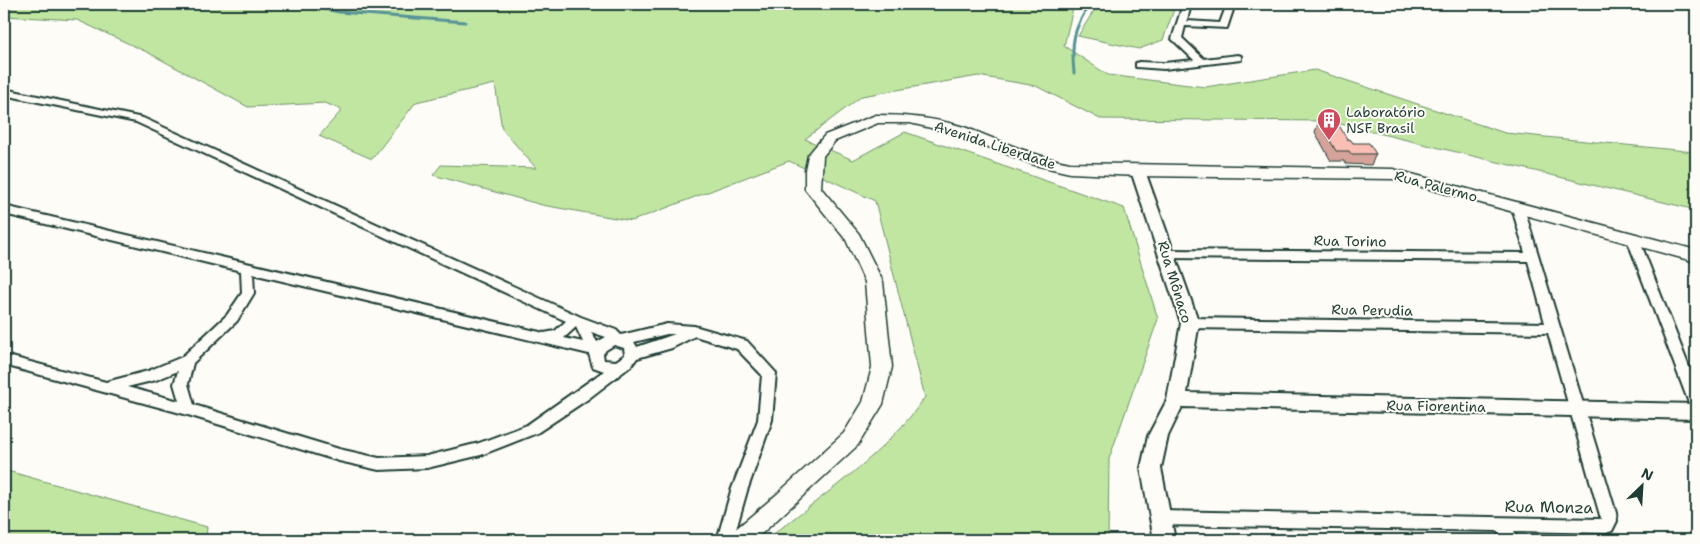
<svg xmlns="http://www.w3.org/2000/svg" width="1700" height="544" viewBox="0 0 1700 544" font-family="'Shantell Sans',sans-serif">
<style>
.green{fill:#c0e6a1;stroke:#70926a}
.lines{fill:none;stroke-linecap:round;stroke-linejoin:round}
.stream{stroke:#579396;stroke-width:3}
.minor-casing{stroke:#1f3d34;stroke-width:4}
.tertiary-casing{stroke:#1f3d34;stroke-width:4}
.secondary-casing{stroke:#1f3d34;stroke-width:3}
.primary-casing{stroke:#1f3d34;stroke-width:4}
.minor{fill:#fdfcf7;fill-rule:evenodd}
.tertiary{fill:#fdfcf7;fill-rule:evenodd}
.secondary{fill:#fdfcf7;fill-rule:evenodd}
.primary{fill:#fddcac;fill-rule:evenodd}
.wall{fill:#d6a39b;stroke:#1f3d34}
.building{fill:#f9beb4;stroke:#1f3d34}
.labels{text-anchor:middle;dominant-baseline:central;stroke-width:4;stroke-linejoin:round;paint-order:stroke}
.poi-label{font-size:14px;fill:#1f3d34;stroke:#fdfcf7;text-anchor:start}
.street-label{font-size:14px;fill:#1f3d34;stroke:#fdfcf7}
.near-street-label{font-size:16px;fill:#1f3d34;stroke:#fdfcf7}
</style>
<rect width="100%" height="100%" fill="#fdfcf7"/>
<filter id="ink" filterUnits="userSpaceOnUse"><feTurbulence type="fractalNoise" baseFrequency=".02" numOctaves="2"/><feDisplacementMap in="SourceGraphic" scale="10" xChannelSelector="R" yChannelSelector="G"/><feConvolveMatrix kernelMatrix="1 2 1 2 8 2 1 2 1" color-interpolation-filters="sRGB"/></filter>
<g filter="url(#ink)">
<!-- green -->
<g class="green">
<path d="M4 4H1074L1064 46 1108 75 1205 87 1315 70 1505 133 1696 152V210L1328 121 1100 119 1036 86 978 76 862 96 805 139 853 160 905 132 1124 208 1158 319 1109 459 1108 540H772L775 533C828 491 887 453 925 397L875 201 789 161 632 221 542 205 433 175 441 165 536 168 502 129 495 84 416 102 372 159 319 136 342 110 325 103 248 107 149 53 77 20 4 16Z"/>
<polygon points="1098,4 1176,4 1163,40 1139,49 1078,36"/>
<polygon points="4,470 207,527 206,540 4,540"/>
</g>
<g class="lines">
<!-- stream -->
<g class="stream">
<polyline points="301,4 339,12 465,22"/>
<path d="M1074 73C1071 43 1073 29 1090 4"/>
</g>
<!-- minor casing -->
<g class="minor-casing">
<g id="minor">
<polygon points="1183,4 1191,4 1187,21 1220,23 1227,4 1235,4 1227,28 1185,26 1182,38 1204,59 1238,55 1241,56 1241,60 1164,69 1136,67 1136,63 1139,62 1164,63 1194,60 1172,39"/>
<path d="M4 89 143 118 581 317 616 330 621 335 667 324 694 326 747 341 776 373 772 420 747 491 733 540H717L731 491 758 420 762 375 737 349 695 336 672 348 637 358 631 366 588 399 537 433 481 455 427 468 379 470 339 461 188 415 4 365V355L106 382 148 371 182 357 227 315 242 293 241 271 4 214V206L544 333 555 331 566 321 136 122 4 95ZM253 274 589 354 593 367 604 371 527 425 479 443 427 456 379 458 339 449 194 405 188 384 193 363 237 321 254 293ZM576 327 583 342 564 338ZM591 332 606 337 597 342ZM667 334H675L637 347 634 342ZM614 345 624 348 625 355 616 361 604 360 603 354 606 350ZM178 371 174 384 179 401 127 387 156 380Z"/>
<polygon points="1518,204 1524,208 1616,513 1617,521 1612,531 1606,533 1514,531 1518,540 1502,540 1497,531 1159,525 1153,523 1151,518 1153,513 1159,511 1601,519 1548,333 1190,328 1185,326 1183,323 1185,320 1190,318 1545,323 1528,261 1167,258 1161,254 1167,250 1525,253 1512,208"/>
<polygon points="1633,235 1639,239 1696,385 1696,409 1691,407 1689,403 1627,239"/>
</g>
</g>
<!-- tertiary casing -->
<g class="tertiary-casing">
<polygon id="tertiary" points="1138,167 1145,171 1199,323 1187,393 1696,404 1696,419 1182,407 1168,436 1161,468 1175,540 1154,540 1141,468 1148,436 1167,400 1181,323 1131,171"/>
</g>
<!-- secondary casing -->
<g class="secondary-casing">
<path id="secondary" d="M876 115C906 115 935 118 964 127 999 140 1033 156 1070 163L1393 169 1696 250V262L1393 179 1138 176 1070 173 1035 165 952 133 910 123H878L835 141 823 156 821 188 859 234 883 282 892 367 883 404 858 445 755 540H728L731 533 776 495 844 433 863 402 872 367 865 282 846 240 805 189V170L808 155 825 135Z"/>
</g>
<!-- primary casing -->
<g class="primary-casing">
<polygon id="primary" points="1688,4 1696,4 1696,8 1690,7"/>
</g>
<!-- minor -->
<use href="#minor" class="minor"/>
<!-- tertiary -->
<use href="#tertiary" class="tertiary"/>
<!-- secondary -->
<use href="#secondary" class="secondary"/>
<!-- primary -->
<use href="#primary" class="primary"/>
</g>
<!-- wall -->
<polygon class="wall" points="1319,121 1353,143 1376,154 1371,165 1346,164 1344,161 1331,161 1315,132"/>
<!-- building -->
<polygon class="building" points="1319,121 1337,122 1347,139 1351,140 1353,143 1369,143 1376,154 1351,154 1349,151 1336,151"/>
</g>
<!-- icons -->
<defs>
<g id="building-pin" transform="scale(1.25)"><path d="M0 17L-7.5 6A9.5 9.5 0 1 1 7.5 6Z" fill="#d1495b" stroke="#fdfcf7"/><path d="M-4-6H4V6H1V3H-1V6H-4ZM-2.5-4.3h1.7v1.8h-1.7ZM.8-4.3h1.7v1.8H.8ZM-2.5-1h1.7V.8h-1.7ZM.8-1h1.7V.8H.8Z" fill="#fff"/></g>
</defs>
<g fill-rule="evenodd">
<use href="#building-pin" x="1329" y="120"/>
</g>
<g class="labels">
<!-- poi labels -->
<g class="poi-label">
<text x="1346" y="112">Laboratório<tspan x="1346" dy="16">NSF Brasil</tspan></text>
</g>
<!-- street labels -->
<g class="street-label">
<text transform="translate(995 145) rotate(18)">Avenida Liberdade</text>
<text transform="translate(1436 186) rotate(15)">Rua Palermo</text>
<text transform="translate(1350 241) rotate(1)">Rua Torino</text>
<text transform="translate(1175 282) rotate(73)">Rua Mônaco</text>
<text transform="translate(1372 310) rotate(1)">Rua Perudia</text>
<text transform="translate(1436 406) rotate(1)">Rua Fiorentina</text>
</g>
<!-- near-street labels -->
<g class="near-street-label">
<text transform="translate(1549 507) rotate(1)">Rua Monza</text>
</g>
</g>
<!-- margin -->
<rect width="1700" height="544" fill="none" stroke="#fdfcf7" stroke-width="20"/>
<rect x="10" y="10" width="1680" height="524" fill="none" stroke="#1f3d34" stroke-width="2" filter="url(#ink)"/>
<!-- north arrow -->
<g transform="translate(1642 486) rotate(25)" stroke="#fdfcf7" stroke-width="4" paint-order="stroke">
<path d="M0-4L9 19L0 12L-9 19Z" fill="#1f3d34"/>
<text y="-8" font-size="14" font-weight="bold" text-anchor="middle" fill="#1f3d34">N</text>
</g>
</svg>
